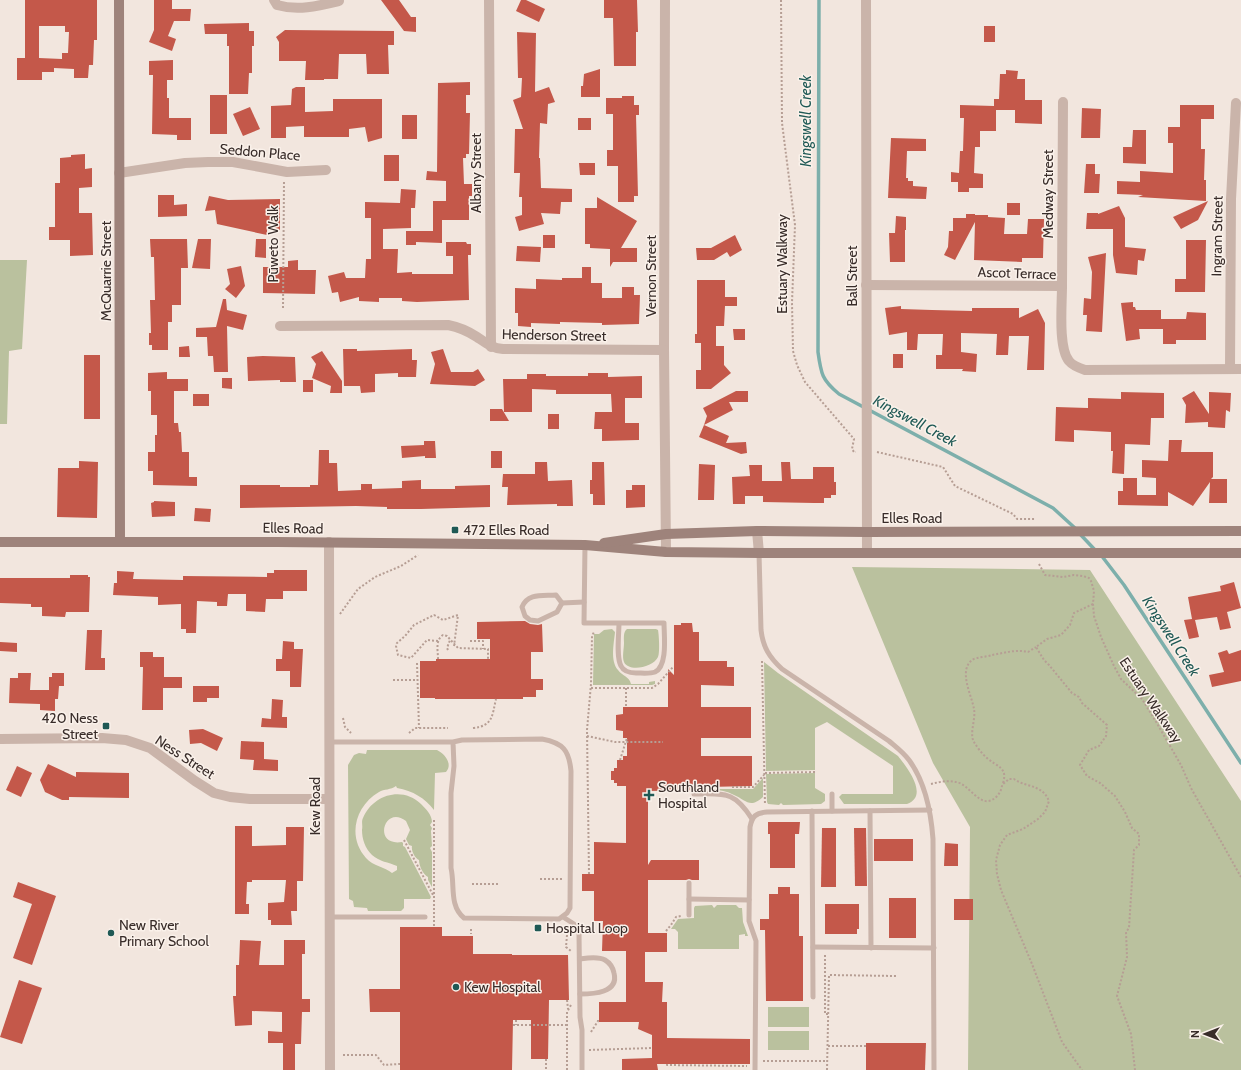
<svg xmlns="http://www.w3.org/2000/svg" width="1241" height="1070" viewBox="0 0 1241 1070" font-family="Cabin,sans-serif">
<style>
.green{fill:#bac19e}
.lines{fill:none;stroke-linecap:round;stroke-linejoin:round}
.stream{stroke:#7dafab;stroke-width:3.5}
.building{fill:#c4584a;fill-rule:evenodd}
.path{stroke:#b69e94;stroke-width:2;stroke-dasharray:2 2;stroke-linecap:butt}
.service{stroke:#cab4aa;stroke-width:5}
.minor{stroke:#cab4aa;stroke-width:10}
.tertiary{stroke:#cab4aa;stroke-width:10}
.secondary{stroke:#9e837b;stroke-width:10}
.poi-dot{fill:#1f5955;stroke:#faf1ea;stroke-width:1.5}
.labels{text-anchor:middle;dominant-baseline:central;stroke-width:3;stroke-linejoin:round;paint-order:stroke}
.street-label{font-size:14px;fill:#382c29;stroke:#faf1ea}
.poi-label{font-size:14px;fill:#382c29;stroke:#faf1ea;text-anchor:start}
.water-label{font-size:15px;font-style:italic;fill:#1f5955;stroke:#faf1ea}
</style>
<rect width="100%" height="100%" fill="#f2e6de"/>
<!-- green -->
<g class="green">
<polygon points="0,260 27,260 22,349 9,351 7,424 0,424"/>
<polygon points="852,567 1090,570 1241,801 1241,1070 968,1070 970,827 933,763"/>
<path d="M612 629 615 632C614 643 610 661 618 670 622 676 629 676 631 684H649V682L655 681V684L652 685H593L594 634H599L604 630Z"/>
<path d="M627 629H656L658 630C659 635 660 653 658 657 653 668 628 672 624 662 622 657 624 648 624 643 624 638 623 632 627 629Z"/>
<path d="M764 662 778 673 898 756C906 766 930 796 907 804H844L839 797 842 794H893V766L827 722 815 728V770L766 771Z"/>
<path d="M367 750H437C445 754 453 764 446 772L435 773 434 810C425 798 413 791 397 788L396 786C391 790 384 789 379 792 355 806 347 837 366 858 373 866 385 867 392 873L397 870V866C388 862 380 862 372 855 365 848 362 839 362 830 363 825 361 822 363 818 373 794 403 786 421 804 426 809 432 815 432 822L430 825 432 828 431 831 432 846 430 848 432 852V887L428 880V877C423 874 419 866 419 860 415 858 411 851 412 846L409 845 406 839 410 830 406 821C384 804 372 847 402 842L403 843V846L405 847 431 897 430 899H404V908L401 911H368L367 908 354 907 353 901 349 899 348 765 354 755 359 753 366 754Z"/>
<polygon points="815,773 815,788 825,794 825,801 821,804 783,805 781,803 779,805 768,804 767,802 766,774"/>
<path d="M763 778V797C750 809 746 800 734 795 727 791 720 790 712 790V789H753Z"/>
<polygon points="712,905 714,908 717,905 736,905 739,908 742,908 743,922 748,936 745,936 745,934 739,935 739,949 678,949 678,932 675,929 671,929 678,919 694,918 694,908 695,906"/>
<rect x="768" y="1007" width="41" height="20"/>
<rect x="768" y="1031" width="41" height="19"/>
</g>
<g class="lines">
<!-- stream -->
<g class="stream">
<path d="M819 0 818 352C821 374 822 380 839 394L1053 508 1076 529"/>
<polyline points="1080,534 1096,551"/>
<polyline points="1101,555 1124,585 1241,763"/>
</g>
</g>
<!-- building -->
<g class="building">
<path d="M25 0H97V40H94L93 65H89L88 78H74V69L54 68V72H42V80H17V58H25ZM39 26H65V32H69L68 53H62V59L39 58Z"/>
<polygon points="154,0 172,0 172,9 191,9 190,21 174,21 168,36 176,39 172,51 149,42 154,30"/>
<polygon points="381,0 399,0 411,17 416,17 416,32 404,31"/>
<polygon points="521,0 526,0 545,9 539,22 516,11"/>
<polygon points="604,0 637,0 638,32 636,32 636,66 614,66 613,18 604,18"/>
<polygon points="249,23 249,31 254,31 254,46 252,46 252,73 249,73 248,94 229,94 229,46 227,46 227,34 205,34 204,24"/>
<rect x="984" y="26" width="11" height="16"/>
<polygon points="285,30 394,31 394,45 388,45 389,74 367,74 366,54 339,54 338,79 324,79 324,80 305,80 306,61 279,61 279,42 276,37"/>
<polygon points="517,32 536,33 535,92 549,87 555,102 548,104 547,124 540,123 539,158 540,158 541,188 572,189 572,202 561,202 560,214 541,213 544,224 519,231 515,217 522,215 522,197 519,197 520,173 514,173 515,129 523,129 513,100 521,97 522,78 518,78"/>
<polygon points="173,60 173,80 167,80 167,98 169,98 169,118 191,118 191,140 177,140 177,135 152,134 153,75 149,75 149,61"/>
<polygon points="600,69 600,97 581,97 581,86 583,86 584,74"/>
<polygon points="1006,70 1018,71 1017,79 1025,79 1025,100 1042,100 1042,124 1015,123 1015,110 996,110 996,131 980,131 980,147 975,147 974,173 983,174 983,188 969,188 969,192 958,192 958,182 951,182 951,172 959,173 960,151 963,151 964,118 960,118 960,105 994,106 994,99 999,99 1000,74 1006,74"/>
<polygon points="470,82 470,95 466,95 466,113 470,113 469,154 466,154 466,158 463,158 464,184 472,184 472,196 469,196 469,220 442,220 442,243 416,242 416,245 406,245 406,231 433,231 433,201 446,201 446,181 426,180 427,171 437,172 438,83"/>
<polygon points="296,87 305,87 305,112 333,111 333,99 382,99 382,138 368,142 365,127 349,129 349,137 304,137 304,126 286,127 286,138 271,138 271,106 291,105 292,89"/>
<rect x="210" y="95" width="17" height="39"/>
<polygon points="622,96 634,96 634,105 639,105 639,115 636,115 638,196 634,196 634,202 618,202 618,166 607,166 607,150 613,150 613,114 606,114 606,98 622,98"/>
<polygon points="1180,105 1214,105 1214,119 1201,119 1201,149 1205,149 1204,180 1206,180 1206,201 1138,197 1143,195 1117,194 1117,181 1140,182 1140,171 1173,173 1173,143 1168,143 1168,127 1180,127"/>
<polygon points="250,107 260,129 243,136 233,114"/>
<polygon points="1082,108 1101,109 1100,138 1081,138"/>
<rect x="402" y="115" width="15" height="24"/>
<rect x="578" y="118" width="13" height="12"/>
<polygon points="1133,130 1146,130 1146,164 1123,163 1123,147 1132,147"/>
<polygon points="891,138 926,139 926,151 907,151 906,178 908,178 908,181 913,181 913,186 927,187 926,199 888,198"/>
<polygon points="85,154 85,169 92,168 92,187 79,188 79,213 92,213 93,255 70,256 70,240 49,240 49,227 55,227 55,183 60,183 60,158 71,157 71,155"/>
<rect x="384" y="155" width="15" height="26"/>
<polygon points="579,163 595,163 595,175 580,175"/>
<polygon points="1086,164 1095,164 1095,174 1100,174 1099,193 1084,193"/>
<polygon points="401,189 416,190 415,208 411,208 411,228 383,229 383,249 398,249 397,273 412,272 412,274 453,274 453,256 446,256 446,242 466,242 467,244 471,244 471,255 468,255 469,300 417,302 402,301 402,298 379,298 379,302 359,301 359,297 340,302 338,292 332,293 328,276 344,272 346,278 365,278 366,259 371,259 371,218 365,218 365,202 400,203"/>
<polygon points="158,195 174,195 174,205 187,204 187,216 158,217"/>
<polygon points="209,196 228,200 280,199 280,230 267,230 267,235 217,224 215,210 205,211"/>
<polygon points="597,197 637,221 621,248 637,248 637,262 613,262 610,267 610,249 590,248 590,244 585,244 585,208 597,208"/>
<polygon points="1208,201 1198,220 1181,229 1173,217"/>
<rect x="1007" y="203" width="13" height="12"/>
<polygon points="1119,206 1125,218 1125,247 1146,249 1144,261 1138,260 1137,275 1116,273 1113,255 1113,229 1086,229 1087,213 1098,213 1098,214"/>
<polygon points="966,214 975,214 975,215 988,215 988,217 1005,218 1004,234 1027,234 1028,219 1044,219 1043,258 1022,258 1022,262 974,260 975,222 955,260 944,255 948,247 949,231 953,231 953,218 966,218"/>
<polygon points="896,216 906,217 906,230 905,230 905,262 890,262 889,233 895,233"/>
<rect x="543" y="235" width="12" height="13"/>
<polygon points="735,235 742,250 730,257 727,252 714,260 697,260 696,248 711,248"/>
<polygon points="150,239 187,239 188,268 181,268 181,305 172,305 172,322 168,322 168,350 152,350 152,345 149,345 149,333 151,333 150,300 155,300 154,257 151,257"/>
<polygon points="198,239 211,239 210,269 192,268"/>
<polygon points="256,239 266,239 266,258 255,257"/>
<polygon points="1186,240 1206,240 1205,292 1175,292 1175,279 1186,279"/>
<polygon points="517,246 541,247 540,262 516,261"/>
<polygon points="1106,253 1102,332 1086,331 1087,315 1083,315 1084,298 1091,299 1092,272 1088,257"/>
<polygon points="298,260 298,270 316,270 315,294 263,293 263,267 288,267 288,261"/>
<polygon points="241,266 245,286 236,298 225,289 230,284 227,269"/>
<polygon points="582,267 591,267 591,283 602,283 602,298 622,298 622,287 634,287 634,295 640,295 639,324 602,325 602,323 560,322 560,324 531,323 531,327 518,326 518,313 515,313 515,288 536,289 536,279 562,280 562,278 582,278"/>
<polygon points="697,280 725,280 725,297 737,297 737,306 725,306 724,326 716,326 716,346 724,346 724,365 731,373 711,389 696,389 696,370 701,370 701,343 695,343 695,334 697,334"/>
<polygon points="223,299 226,299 227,310 247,315 243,330 227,326 228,372 214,372 213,356 208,356 207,337 196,337 196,328 216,327"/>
<polygon points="1133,302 1133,307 1135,307 1136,310 1161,310 1161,319 1186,319 1187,312 1206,313 1206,340 1176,340 1176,344 1163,344 1163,329 1139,329 1140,339 1126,341 1121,303"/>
<polygon points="901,306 901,309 932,310 972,311 972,308 1019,308 1019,318 1038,309 1045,323 1044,370 1027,370 1029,336 1009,336 1008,355 996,355 997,334 961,333 961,352 977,354 976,372 962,371 963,369 936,369 936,355 942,355 943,334 918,334 917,350 907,350 907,332 889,335 885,308"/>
<polygon points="733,329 745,329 745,340 734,340"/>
<polygon points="189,346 190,357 179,357 179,347"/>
<polygon points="343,349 357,349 357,351 412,349 412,360 417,360 416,377 398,377 398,373 375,374 375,392 361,393 360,386 344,386"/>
<polygon points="443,349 451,372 473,372 478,369 485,380 475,386 430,384 435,364 431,352"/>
<polygon points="322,351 342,381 342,393 330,393 331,386 312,378 316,364 311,357"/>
<rect x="893" y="354" width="10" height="14"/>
<rect x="84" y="355" width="16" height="64"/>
<polygon points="263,356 295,357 296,382 280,382 280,380 248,381 247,357"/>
<polygon points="167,372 167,379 188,379 188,391 174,391 174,423 178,423 179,432 181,432 182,452 189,452 189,477 197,477 197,486 153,485 153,471 148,471 148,452 155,452 155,435 157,435 157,415 151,415 151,391 148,391 148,373"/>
<polygon points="588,373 608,373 608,377 642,376 642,398 625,398 625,423 639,423 639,440 602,441 602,429 594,429 595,412 612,412 611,394 556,394 556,390 532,389 532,412 504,412 503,379 527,379 527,374 546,374 546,376 588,376"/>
<polygon points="222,378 232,378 232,389 222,388"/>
<rect x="303" y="380" width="10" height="12"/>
<polygon points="736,391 748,391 748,402 729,402 733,410 704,425 707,416 703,408"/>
<polygon points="1194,391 1209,414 1209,392 1231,393 1230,412 1226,410 1225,428 1208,427 1208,422 1185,423 1186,405 1182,398"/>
<polygon points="1121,392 1164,393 1164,418 1151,418 1150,445 1125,444 1124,474 1112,473 1113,451 1111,451 1111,432 1074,430 1074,442 1055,441 1056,407 1088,408 1088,398 1121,399"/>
<rect x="193" y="394" width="16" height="12"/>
<polygon points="490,409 502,409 509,421 490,421"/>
<rect x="548" y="414" width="11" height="15"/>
<polygon points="704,425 729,436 726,443 746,442 747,453 741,454 699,437"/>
<polygon points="1169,440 1182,440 1181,452 1213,452 1213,477 1211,479 1227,479 1227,503 1209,503 1210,482 1193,506 1168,492 1168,506 1118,505 1118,491 1123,491 1123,478 1137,478 1137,495 1156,495 1156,478 1142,477 1142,460 1168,461"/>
<polygon points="424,441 435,441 436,458 425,458 425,456 402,458 401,446 424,445"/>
<polygon points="319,450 329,450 329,463 337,463 338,491 361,490 361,484 372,484 372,489 402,488 402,481 421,480 421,489 455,489 455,486 490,485 490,507 421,509 387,509 387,507 356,506 240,508 240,485 280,485 280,487 310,487 310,485 318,485"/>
<rect x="491" y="451" width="11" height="17"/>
<polygon points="79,461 98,462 97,518 57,517 58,468 79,468"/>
<polygon points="535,462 547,462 548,481 572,480 573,506 557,506 557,504 507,505 508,487 502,487 503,474 535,474"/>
<polygon points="592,462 604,462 605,505 593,505 593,494 590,494 590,480 592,480"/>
<polygon points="781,462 790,462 791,479 813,479 813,467 834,467 834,482 836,482 836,495 831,495 831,498 824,498 824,503 814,503 763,502 763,496 745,496 745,504 733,504 732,477 750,476 749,465 762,465 762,481 782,481"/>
<polygon points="699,464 715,465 714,500 698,500"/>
<polygon points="632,485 645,485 645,507 626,508 626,490 632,490"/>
<polygon points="154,501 175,502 175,516 152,517 151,503 154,502"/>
<polygon points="195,508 211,509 210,522 194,521"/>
<polygon points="274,570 307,570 307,591 283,591 283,599 266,599 265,612 246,611 246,594 228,594 227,606 217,606 217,602 197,601 196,633 186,633 186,629 181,629 181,604 158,605 158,597 113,595 114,583 117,583 117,571 134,572 133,579 183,580 183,576 267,577 267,573 274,573"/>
<polygon points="70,575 88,575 88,577 90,577 89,612 66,612 65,617 42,616 42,607 31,607 31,604 0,603 0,578 70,578"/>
<polygon points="1234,582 1241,608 1227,612 1231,628 1220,630 1217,617 1195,620 1199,637 1189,639 1184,620 1192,619 1188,597 1221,591 1220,586"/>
<polygon points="525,621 530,624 538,625 542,624 543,652 531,652 531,679 543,679 543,690 536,690 536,697 523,697 523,699 435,699 435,698 420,698 420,661 436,661 436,659 490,659 490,639 477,639 477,622"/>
<polygon points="681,623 692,623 693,632 699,632 699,661 727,661 727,667 734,667 734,686 701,685 701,707 751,707 751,738 701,738 701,756 752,756 752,786 707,787 707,790 648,791 648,865 651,860 699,860 699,880 692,880 689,879 686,880 648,880 648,933 667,933 667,952 645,952 645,982 663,982 662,1002 667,1002 667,1038 750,1039 750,1064 657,1064 658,1070 622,1070 622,1059 652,1058 652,1035 638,1029 639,1022 599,1022 599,1002 626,1002 626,951 602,951 603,921 594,921 594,891 582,891 582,874 594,874 594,842 626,843 626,786 617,786 617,783 614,783 614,780 611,780 611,771 614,771 614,768 617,768 617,760 623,760 623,756 627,756 627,738 623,738 623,731 616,730 616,715 623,714 623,707 668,707 668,669 674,675 674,625 681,625"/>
<polygon points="87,630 102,630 101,658 105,658 105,670 85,670"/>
<polygon points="283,641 294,642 294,649 303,649 301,687 290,687 290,671 276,671 276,659 282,659"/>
<polygon points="0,642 17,643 17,652 0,651"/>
<polygon points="1227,650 1229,654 1241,650 1241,681 1212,687 1209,675 1224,672 1218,653"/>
<polygon points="140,652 153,652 153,657 164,657 164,677 182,677 182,688 163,688 163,710 142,710 143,667 140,667"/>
<polygon points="18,673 31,673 30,690 49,690 49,677 52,677 52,673 64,673 64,686 59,686 58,699 55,699 55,711 40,710 40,704 9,703 10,678 18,678"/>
<polygon points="193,686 219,686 219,698 207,698 207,702 193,702"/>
<polygon points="272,699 283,700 282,717 287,717 287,728 261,727 262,718 271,719"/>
<polygon points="203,729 223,738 217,751 201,743 190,744 189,730"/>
<polygon points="241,741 264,742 264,759 278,760 278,771 253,770 254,760 240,759"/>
<polygon points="48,764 76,777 76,772 129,773 129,798 69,797 69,800 62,800 45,792 40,780"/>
<polygon points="17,766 32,773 21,797 6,790"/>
<polygon points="768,822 800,822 799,834 795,834 795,868 770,868 770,834 768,834"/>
<polygon points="235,826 252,826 252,846 286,845 286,827 304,827 303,881 297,881 297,911 291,911 292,925 271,925 271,920 268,920 268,903 284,902 286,880 252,880 252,882 247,882 246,904 249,904 249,914 235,914"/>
<polygon points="822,828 836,828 836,887 821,887"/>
<polygon points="854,828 866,828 867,886 855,886"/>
<rect x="874" y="839" width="39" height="22"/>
<polygon points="945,843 958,844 958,866 944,866"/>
<polygon points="18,882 56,896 32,965 13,958 32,904 13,897"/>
<polygon points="778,887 790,887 790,894 799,894 799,936 803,936 803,1001 766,1001 765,930 760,930 760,919 769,919 769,894 778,894"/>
<rect x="889" y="898" width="27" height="40"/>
<rect x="954" y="899" width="19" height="21"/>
<polygon points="825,904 859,904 859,929 857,929 857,934 825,934"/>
<polygon points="400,927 442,927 442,936 473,936 473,954 512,954 512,955 568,955 569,1000 549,1000 548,1059 531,1059 531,1020 513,1020 512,1070 400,1070 400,1012 370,1012 369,989 400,989"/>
<polygon points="240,940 261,941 259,965 284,965 284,940 305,940 305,954 302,954 302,999 310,999 310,1012 302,1012 301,1044 295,1044 295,1070 283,1070 283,1043 268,1043 268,1031 282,1032 282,1012 252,1011 252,1025 235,1026 233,996 236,996 236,965 239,965"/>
<polygon points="19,980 42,988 22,1044 0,1037"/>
<polygon points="866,1043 926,1043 925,1070 866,1070"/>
</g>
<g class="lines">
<!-- path -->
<g class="path">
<polyline points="781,0 782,123 795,225 792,303 793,351 797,365 805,382 854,439 852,449 854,452 856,452"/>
<polyline points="283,308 284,181"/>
<polyline points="877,452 943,467 955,486 1013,514 1017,519 1036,519"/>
<polyline points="1039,564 1045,575 1063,577 1074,575 1083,576 1089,578 1091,581 1094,591 1093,604 1094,616 1101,637 1114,666 1121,679 1142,699 1155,720 1181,765 1191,788 1241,877"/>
<polyline points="1093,604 1074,613 1070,625 1061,635 1047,639 1036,647 1044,660 1049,665 1072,693 1079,697 1082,703 1107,725 1106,736 1099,746 1089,750 1080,765 1087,776 1100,783 1115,796 1125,812 1132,828 1139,834 1139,845 1134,850 1129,928 1126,932 1127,957 1117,996 1131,1034 1135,1070"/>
<polyline points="340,614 358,589 375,577 401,566 418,555"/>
<polyline points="438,641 427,640 411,658 398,655 396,646 397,643 405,636 414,625 434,615 443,620 458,615 454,646"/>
<polyline points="470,641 483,641 483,649"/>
<polyline points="448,650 447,648 450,640"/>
<path d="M438 659C438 651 435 640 443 635L447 636 458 648 488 649V659"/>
<polyline points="762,661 765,805"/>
<polyline points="417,663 419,728"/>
<polyline points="393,680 417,680"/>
<polyline points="591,688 652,688 658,684 673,667"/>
<polyline points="626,688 626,707"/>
<polyline points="343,718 345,727 351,733"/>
<path d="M473 728C493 726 492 716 496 699"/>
<polyline points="409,733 415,728 448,728"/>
<polyline points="587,736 615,742 663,742"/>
<polyline points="620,760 627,738"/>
<polyline points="765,773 816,772"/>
<path d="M1003 783C1008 767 997 767 987 758 982 754 977 747 974 742 969 734 976 719 974 709 972 696 958 671 972 660 976 657 987 657 992 655 1004 653 1016 649 1028 652L1036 647"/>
<path d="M931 784C939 782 948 780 956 782 970 784 980 810 995 798 999 795 1002 789 1002 785L1009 779H1014C1027 788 1042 784 1049 801L1045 812 1038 819 1023 829 1007 835 1000 845 996 860 997 874 1001 890 1032 964 1062 1042 1082 1070"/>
<polyline points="732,787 753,787 764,775"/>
<polyline points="404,840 433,895"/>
<polyline points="589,874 587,730 591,684 592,636 594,632"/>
<polyline points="540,879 563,879"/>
<polyline points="472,884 500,884"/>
<polyline points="434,926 434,819"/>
<polyline points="471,929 471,934"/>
<polyline points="666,931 671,925 676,917 681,916"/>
<polyline points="567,935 566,947 571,951"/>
<polyline points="825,955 825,1014 829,1014"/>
<polyline points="567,1000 568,1009"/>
<polyline points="516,1020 516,1025"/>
<polyline points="513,1025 567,1025"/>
<polyline points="591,1032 598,1021 598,1018"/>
<polyline points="828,1046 866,1046"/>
<polyline points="589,1050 652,1048"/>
<polyline points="343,1055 376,1055 384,1065 400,1064"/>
<polyline points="546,1059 546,1070"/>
<polyline points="763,1061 828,1061"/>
<polyline points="667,1064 667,1065 747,1066"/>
<polyline points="567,1070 567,1012 571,1005"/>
<polyline points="827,1070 829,975 896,976"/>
</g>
<!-- service -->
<g class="service">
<path d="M585 545 584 623H664C664 635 668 666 655 672 650 674 642 673 636 673 630 673 624 672 621 666 616 657 619 634 619 623"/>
<path d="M759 553 761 630C763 647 769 657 782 669L889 741C896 747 903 752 909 760 926 783 931 812 933 839L934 1070"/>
<path d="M556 595 562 603 557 612 538 621 530 620 525 616 522 607C528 593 542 596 556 595Z"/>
<polyline points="562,603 584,602"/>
<path d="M329 742H453L462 740 542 739C563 743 569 750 571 771L570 908 567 913 559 919 464 918C449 906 455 885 451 868V793L454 766 453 742"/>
<path d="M694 794C724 794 734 790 752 819"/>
<polyline points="832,794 832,811"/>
<polyline points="812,811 813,997"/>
<polyline points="870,811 871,948"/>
<polyline points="689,899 749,900"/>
<polyline points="689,915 689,883"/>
<polyline points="330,917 425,917"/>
<polyline points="563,917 574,924 579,933 580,1017 582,1030 582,1070"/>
<polyline points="813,947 934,948"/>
<path d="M580 959C587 958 598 956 605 960 610 963 613 968 614 973 619 993 593 994 580 994"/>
<path d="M755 1070 756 941 749 921 750 827C752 816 756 813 767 812L930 810"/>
</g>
<!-- minor -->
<g class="minor">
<path d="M274 0 277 5C298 11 318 6 339 1"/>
<polyline points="489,0 491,347"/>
<polyline points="665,0 664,350 666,552"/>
<polyline points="119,173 185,163 208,162 233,162 287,172 326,170"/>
<path d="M866 285 1062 286C1062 304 1058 348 1069 361 1073 366 1079 368 1085 370L1241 369"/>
<polyline points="1062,286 1063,102"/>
<path d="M280 326 448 325C458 327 468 331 477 337 486 343 492 348 503 349L664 350"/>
<polyline points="1230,369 1231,199 1236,103"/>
<polyline points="757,531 759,553"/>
<polyline points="0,739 102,738 126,740 150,748 195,781 214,793 230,797 250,799 329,799"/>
</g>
<!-- tertiary -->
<g class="tertiary">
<polyline points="866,0 867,553"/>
<polyline points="329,542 330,1070"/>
</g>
<!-- secondary -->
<g class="secondary">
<polyline points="119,0 120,542"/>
<polyline points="0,542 278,542 585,545 666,552 759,553 1241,553"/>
<polyline points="604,543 666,534 757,531 867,532 1241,531"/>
</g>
</g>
<!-- markers -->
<g class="poi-dot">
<rect x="451" y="526" width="8" height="8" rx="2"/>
<rect x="102" y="722" width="8" height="8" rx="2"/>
<path d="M647 789h4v4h4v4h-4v4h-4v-4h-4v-4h4z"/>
<rect x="534" y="924" width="8" height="8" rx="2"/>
<circle cx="111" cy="933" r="4"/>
<circle cx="456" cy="987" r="4"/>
</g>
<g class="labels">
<!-- street labels -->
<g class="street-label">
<text transform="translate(260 152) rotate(5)">Seddon Place</text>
<text transform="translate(476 173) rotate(-90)">Albany Street</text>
<text transform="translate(1048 194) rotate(-90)">Medway Street</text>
<text transform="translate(1217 236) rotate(-89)">Ingram Street</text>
<text transform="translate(273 244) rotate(-90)">Pūweto Walk</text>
<text transform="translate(782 264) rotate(-90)">Estuary Walkway</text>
<text transform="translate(106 271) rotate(-90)">McQuarrie Street</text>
<text transform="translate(1017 273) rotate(2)">Ascot Terrace</text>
<text transform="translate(651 276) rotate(-90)">Vernon Street</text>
<text transform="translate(852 276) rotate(-90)">Ball Street</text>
<text transform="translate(554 335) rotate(1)">Henderson Street</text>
<text x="912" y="518">Elles Road</text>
<text transform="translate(293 528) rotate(1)">Elles Road</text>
<text transform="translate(1151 700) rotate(56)">Estuary Walkway</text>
<text transform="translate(185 757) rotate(33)">Ness Street</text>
<text transform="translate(315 806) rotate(-90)">Kew Road</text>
</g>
<!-- poi labels -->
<g class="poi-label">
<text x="463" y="530">472 Elles Road</text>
<text x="98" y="718" text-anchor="end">420 Ness<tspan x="98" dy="16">Street</tspan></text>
<text x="658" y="787">Southland<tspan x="658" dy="16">Hospital</tspan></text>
<text x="119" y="925">New River<tspan x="119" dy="16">Primary School</tspan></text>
<text x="546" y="928">Hospital Loop</text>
<text x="464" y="987">Kew Hospital</text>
</g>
<!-- water labels -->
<g class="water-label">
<text transform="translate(806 121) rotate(-90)">Kingswell Creek</text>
<text transform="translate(915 421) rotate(28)">Kingswell Creek</text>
<text transform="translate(1171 636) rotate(57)">Kingswell Creek</text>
</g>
</g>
<!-- north arrow -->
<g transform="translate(1205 1034) rotate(270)" stroke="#faf1ea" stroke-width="3" paint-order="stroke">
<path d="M0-3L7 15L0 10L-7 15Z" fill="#382c29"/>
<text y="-6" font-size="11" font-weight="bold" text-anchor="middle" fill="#382c29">N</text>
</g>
</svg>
